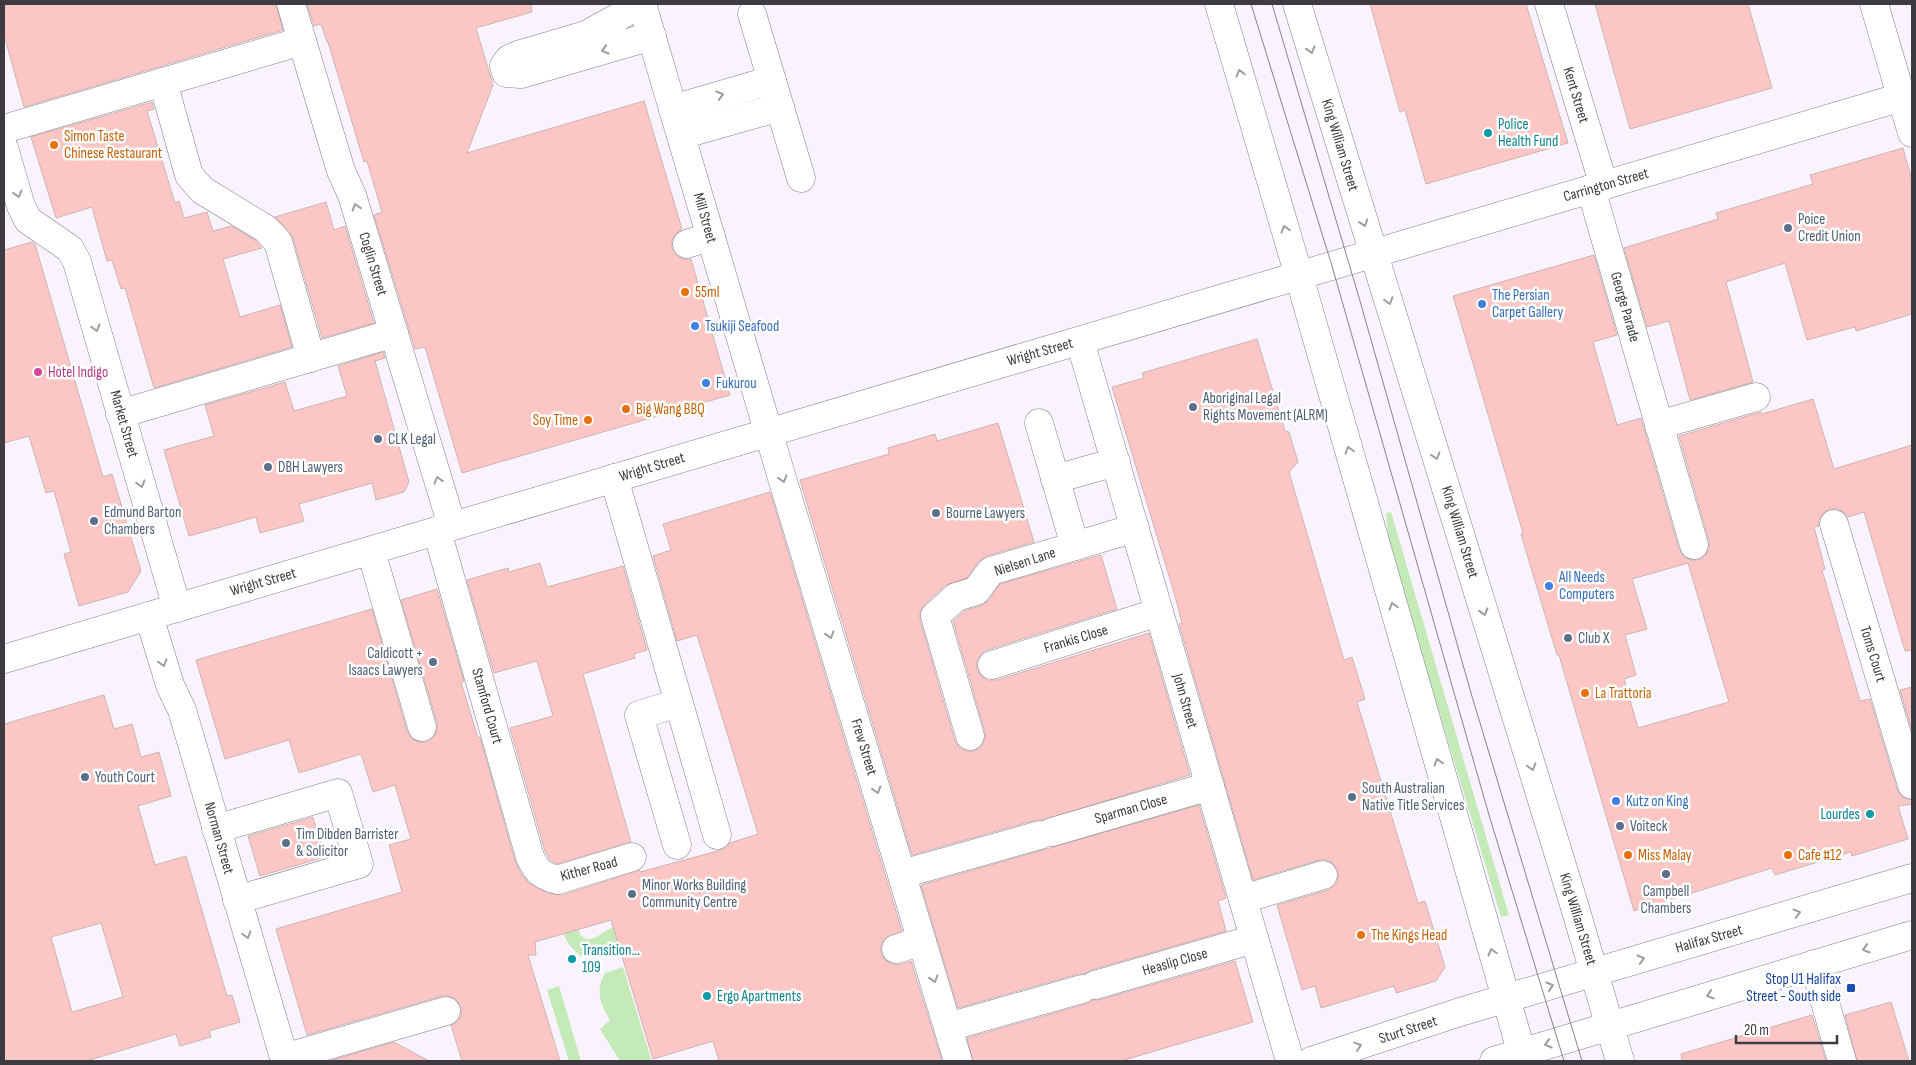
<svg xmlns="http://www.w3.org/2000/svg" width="1916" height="1065" viewBox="0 0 1916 1065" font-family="'Sofia Sans Condensed',sans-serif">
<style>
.green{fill:#c3eab7}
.building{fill:#fcc6c4;stroke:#cdb5b4;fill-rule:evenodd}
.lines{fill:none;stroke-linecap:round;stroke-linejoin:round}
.minor-casing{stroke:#837b8c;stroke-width:29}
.major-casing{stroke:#837b8c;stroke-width:29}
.minor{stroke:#fff;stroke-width:28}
.major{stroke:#fff;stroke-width:28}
.tram{stroke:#86828b;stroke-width:1}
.oneway{stroke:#9e9ca0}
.culture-dot{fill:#0f9aa8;stroke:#fff;stroke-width:2}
.food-dot{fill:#e8710a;stroke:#fff;stroke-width:2}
.service-dot{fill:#5c6f8a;stroke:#fff;stroke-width:2}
.shop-dot{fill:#3f7fe0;stroke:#fff;stroke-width:2}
.hotel-dot{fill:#d1479c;stroke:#fff;stroke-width:2}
.transit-dot{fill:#1a4fb4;stroke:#fff;stroke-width:2}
.labels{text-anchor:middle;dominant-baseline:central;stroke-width:5;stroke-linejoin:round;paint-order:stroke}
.street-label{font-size:15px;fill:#3d3a41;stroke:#fff}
.culture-label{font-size:15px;fill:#0d838f;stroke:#fff;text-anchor:start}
.food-label{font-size:15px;fill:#c56008;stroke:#fff;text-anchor:start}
.service-label{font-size:15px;fill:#4e5e75;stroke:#fff;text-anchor:start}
.shop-label{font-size:15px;fill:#366cbe;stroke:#fff;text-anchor:start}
.hotel-label{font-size:15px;fill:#b23c85;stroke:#fff;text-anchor:start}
.transit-label{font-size:15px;fill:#164399;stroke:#fff;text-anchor:end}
</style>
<rect width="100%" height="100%" fill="#f9f3ff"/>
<!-- green -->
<g class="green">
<polygon points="1391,512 1509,915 1501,917 1389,545 1386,513"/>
<path d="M577 925C583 950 597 936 609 929 612 927 618 926 621 925L620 945 596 954 581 956C570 947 565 941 562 927Z"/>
<path d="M623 967 651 1059 652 1061H620L600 1029 610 1020C600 1003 595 991 605 973Z"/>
<polygon points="559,986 581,1061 569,1061 547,990"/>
</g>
<!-- building -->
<g class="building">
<polygon points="4,4 276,4 283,30 24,107 4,35"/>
<polygon points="307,4 531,4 532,12 476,28 493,85 467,153 644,101 682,229 675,234 672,240 672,248 677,256 683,259 691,259 730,395 462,473 425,347 415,349 374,215 382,212 367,161 364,162 328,42 327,42 321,24 314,26"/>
<polygon points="1370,4 1526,4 1568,143 1426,184 1405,110 1400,112"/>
<polygon points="1595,4 1748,4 1772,88 1630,129"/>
<polygon points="152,102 154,109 147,111 175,203 179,201 184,218 207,212 213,231 231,226 256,241 262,248 223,259 240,317 280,305 292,347 154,388 125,288 121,289 112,260 107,261 92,207 56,218 31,137"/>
<polygon points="1903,148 1912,180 1912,314 1856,331 1855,327 1807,340 1785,263 1726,282 1753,382 1690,400 1669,321 1647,327 1624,248 1718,219 1716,213 1813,184 1810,175"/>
<polygon points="326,202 334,230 345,226 374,323 322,338 293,238 289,231 275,217"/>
<polygon points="32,242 35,244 103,477 112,474 141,571 128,592 79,606 64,554 71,552 54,491 46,493 29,436 4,443 4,250"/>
<path d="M1594 255 1617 335 1593 342 1617 425 1641 418 1679 549 1684 557 1691 560H1698L1705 556 1709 549V541L1679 436 1761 412 1762 414 1813 399 1834 469 1912 445V650L1905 651 1864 512 1848 517 1844 512 1838 509H1829L1822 514 1819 520V526L1814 527 1825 569 1822 570 1860 701 1870 699 1897 789 1902 797 1912 800V804L1898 806 1908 839 1852 856 1851 852 1775 875 1772 868 1634 911 1559 655H1557L1521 534 1523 533 1453 296ZM1688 563 1729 702 1638 728 1624 679 1636 675 1625 635 1647 629 1632 579Z"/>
<polygon points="1257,339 1285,431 1289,432 1298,462 1289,472 1344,660 1352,657 1365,699 1357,702 1418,903 1425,901 1445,967 1436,981 1396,993 1394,986 1321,1008 1315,986 1302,990 1277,905 1328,890 1335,885 1338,879 1338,870 1333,863 1327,860 1319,860 1253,880 1179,624 1182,623 1175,596 1112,387 1144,378 1142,373"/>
<polygon points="383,352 385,358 375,361 409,482 404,492 376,500 372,483 299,504 304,521 260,533 256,517 189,536 164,450 214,436 205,405 285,382 294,411 347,396 338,366"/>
<polygon points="998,423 1034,542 986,556 978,562 967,578 946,585 925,604 920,612 920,620 955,741 960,748 966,751 974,751 981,747 985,739 985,732 953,621 964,611 980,606 988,601 1000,584 1101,555 1117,609 987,650 981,654 977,661 977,670 982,677 988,680 997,680 1149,633 1190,775 1043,820 1036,820 912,855 800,480 889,454 888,448 935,434 937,441"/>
<polygon points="770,492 902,931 885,938 881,945 881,953 885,960 892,964 901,964 911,961 942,1061 719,1061 713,1041 653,1059 611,920 535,942 536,955 528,955 560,1061 462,1061 451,1025 458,1021 461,1015 461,1007 456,999 449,996 442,996 307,1035 276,929 402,892 389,845 411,839 395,785 373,792 361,754 299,773 289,740 225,759 196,660 372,609 407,731 412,739 419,742 426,742 434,737 437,730 437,723 401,600 437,589 464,681 461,682 478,738 480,737 515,861 521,874 529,883 547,893 562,895 640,870 640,872 721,850 730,843 758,834 697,635 677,641 653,556 671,550 663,524"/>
<polygon points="540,563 547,587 623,566 647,650 634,654 635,658 583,674 631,842 557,864 550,860 545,851 510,728 553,716 537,661 494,673 467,580 508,568 509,572"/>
<polygon points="1912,687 1912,731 1900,690"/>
<path d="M104 695 114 729 132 724 141 757 159 752 171 796 138 806 155 865 186 856 227 996 232 995 240 1022 209 1031 211 1037 180 1046 176 1034 86 1061H4V724ZM101 923 123 997 72 1012 51 937Z"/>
<polygon points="1199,805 1226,898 1218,901 1226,931 1091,970 1084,974 1078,974 958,1008 921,885"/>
<polygon points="313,817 325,857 260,876 248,836"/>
<polygon points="1235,961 1253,1022 1121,1061 973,1061 967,1038 1086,1004 1093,1000 1099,1000"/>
<polygon points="1891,1002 1909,1061 1857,1061 1845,1015"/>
<polygon points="1812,1015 1826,1061 1682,1061 1681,1054"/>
<polygon points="394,1042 429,1061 329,1061"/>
</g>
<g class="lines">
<!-- minor casing -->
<g class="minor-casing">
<g id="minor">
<polyline points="291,4 341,171 352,195 452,526"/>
<polyline points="639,4 615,19 586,35 518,55 509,59 504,66 506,73 521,74 652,36"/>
<polyline points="642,4 782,478 958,1061"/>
<polyline points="1549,4 1604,186"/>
<polyline points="1874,4 1912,133"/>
<polyline points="752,14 801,178"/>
<polyline points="163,82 189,175 202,190 266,229 278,242 311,358"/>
<polyline points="673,109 772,80"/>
<polyline points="4,129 302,41"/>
<polyline points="681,135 780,107"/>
<polyline points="4,148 21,206 28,220 70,249 77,262 177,608"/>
<polyline points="1591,189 1694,545"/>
<polyline points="687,244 711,236"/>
<polyline points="1080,341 1290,1061"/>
<polyline points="120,414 394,333"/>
<polyline points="1039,423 1075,546"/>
<polyline points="1659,425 1756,397"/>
<polyline points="614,478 717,835"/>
<polyline points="1055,479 1116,462"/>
<polyline points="1834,524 1912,785"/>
<path d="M437 531 530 857C537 872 541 875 557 880L632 857"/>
<polyline points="371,551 422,727"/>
<polyline points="149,616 170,685 182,710 285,1061"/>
<polyline points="4,659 1912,94"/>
<polyline points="992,665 1159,612"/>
<polyline points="970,736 935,616 956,597 976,591 991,571 1135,528"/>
<polyline points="216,829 338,793 359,864 237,900"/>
<polyline points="1052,832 1210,786"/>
<polyline points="677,845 639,715 678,703"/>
<polyline points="902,874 1040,835"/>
<polyline points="1243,899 1323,875"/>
<polyline points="896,949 922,941"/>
<polyline points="1814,964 1842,1061"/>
<polyline points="1095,985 1254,939"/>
<polyline points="948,1027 1082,989"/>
<polyline points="284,1058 446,1011"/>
<polyline points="1311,1061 1460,1012 1912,878"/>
<polyline points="1494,1061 1912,935"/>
</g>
</g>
<!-- major casing -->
<g class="major-casing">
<g id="major">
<polyline points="1219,4 1299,276 1524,1061"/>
<polyline points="1297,4 1573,901 1620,1061"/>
</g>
</g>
<!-- minor -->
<use href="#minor" class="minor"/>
<!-- major -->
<use href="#major" class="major"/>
<!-- tram -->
<g class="tram">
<polyline points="1251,4 1332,266 1489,815 1564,1061"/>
<polyline points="1272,4 1360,301 1471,693 1582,1061"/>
</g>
</g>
<!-- one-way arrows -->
<defs><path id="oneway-chevron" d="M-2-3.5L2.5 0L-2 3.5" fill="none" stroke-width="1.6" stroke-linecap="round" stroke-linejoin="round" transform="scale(1.25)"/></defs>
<g class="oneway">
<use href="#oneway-chevron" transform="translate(605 50) rotate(164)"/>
<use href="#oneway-chevron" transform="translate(1311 50) rotate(73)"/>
<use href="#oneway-chevron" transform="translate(1240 73) rotate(-106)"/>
<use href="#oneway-chevron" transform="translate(720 95) rotate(-17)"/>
<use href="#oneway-chevron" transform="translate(18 194) rotate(73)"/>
<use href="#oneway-chevron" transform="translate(356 207) rotate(-107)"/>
<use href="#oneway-chevron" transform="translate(1364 223) rotate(71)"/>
<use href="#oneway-chevron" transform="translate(1285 229) rotate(-106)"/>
<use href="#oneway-chevron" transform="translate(1389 301) rotate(73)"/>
<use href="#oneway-chevron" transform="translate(96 328) rotate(74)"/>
<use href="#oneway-chevron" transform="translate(1349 450) rotate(-106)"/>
<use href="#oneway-chevron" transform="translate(1436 456) rotate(73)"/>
<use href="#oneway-chevron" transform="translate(783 479) rotate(73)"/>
<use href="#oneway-chevron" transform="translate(438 480) rotate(-107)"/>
<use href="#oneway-chevron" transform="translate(141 484) rotate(74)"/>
<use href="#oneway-chevron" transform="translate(1393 606) rotate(-106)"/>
<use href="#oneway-chevron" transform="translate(1484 612) rotate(73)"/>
<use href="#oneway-chevron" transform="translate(830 635) rotate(73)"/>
<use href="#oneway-chevron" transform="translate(163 663) rotate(73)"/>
<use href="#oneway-chevron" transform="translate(1438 762) rotate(-106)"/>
<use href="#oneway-chevron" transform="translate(1532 767) rotate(73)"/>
<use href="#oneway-chevron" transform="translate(877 790) rotate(73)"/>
<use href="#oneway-chevron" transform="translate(1797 913) rotate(-16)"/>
<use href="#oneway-chevron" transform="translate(247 935) rotate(74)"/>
<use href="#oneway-chevron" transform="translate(1866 949) rotate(163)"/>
<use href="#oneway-chevron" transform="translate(1492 952) rotate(-106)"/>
<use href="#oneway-chevron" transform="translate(1641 959) rotate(-16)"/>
<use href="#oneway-chevron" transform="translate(934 979) rotate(73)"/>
<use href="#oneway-chevron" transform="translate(1550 986) rotate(-17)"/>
<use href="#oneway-chevron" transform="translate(1710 995) rotate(163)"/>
<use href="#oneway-chevron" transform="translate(1548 1044) rotate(163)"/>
<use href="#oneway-chevron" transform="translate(1358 1046) rotate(-18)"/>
</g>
<!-- markers -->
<g class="culture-dot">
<circle cx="1488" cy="133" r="5"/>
<circle cx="1870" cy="814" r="5"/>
<circle cx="572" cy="959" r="5"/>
<circle cx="707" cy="996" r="5"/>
</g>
<g class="food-dot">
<circle cx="54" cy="145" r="5"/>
<circle cx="685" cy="292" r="5"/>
<circle cx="626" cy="409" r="5"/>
<circle cx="588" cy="420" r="5"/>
<circle cx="1585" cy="693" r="5"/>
<circle cx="1628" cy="855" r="5"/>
<circle cx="1788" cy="855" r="5"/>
<circle cx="1361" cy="935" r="5"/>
</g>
<g class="service-dot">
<circle cx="1788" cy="228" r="5"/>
<circle cx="1193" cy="407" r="5"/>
<circle cx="378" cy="439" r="5"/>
<circle cx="268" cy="467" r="5"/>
<circle cx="936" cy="513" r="5"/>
<circle cx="94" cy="521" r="5"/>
<circle cx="1568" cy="638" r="5"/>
<circle cx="433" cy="662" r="5"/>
<circle cx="85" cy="777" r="5"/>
<circle cx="1352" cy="797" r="5"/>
<circle cx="1620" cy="826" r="5"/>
<circle cx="286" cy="843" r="5"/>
<circle cx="1666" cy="874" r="5"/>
<circle cx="632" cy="894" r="5"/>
</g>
<g class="shop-dot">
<circle cx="1482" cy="304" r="5"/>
<circle cx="695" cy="326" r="5"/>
<circle cx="706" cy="383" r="5"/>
<circle cx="1549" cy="586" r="5"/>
<circle cx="1616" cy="801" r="5"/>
</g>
<circle class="hotel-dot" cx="38" cy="372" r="5"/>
<rect class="transit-dot" x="1846" y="983" width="10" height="10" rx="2.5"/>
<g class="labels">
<!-- street labels -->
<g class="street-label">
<text transform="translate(1576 95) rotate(73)">Kent Street</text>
<text transform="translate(1340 145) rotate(73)">King William Street</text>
<text transform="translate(1606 185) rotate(-16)">Carrington Street</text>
<text transform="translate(705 218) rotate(74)">Mill Street</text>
<text transform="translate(373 264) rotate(73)">Coglin Street</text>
<text transform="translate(1625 307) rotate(74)">George Parade</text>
<text transform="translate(1040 352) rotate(-16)">Wright Street</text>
<text transform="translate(124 424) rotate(74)">Market Street</text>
<text transform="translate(652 467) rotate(-17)">Wright Street</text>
<text transform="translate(1460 532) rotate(73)">King William Street</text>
<text transform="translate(1025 562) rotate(-18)">Nielsen Lane</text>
<text transform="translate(263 582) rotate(-16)">Wright Street</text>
<text transform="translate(1076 639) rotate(-17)">Frankis Close</text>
<text transform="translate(1873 654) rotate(73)">Toms Court</text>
<text transform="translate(1185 701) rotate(74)">John Street</text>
<text transform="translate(487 706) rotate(74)">Stamford Court</text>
<text transform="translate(864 747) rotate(73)">Frew Street</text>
<text transform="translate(1131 809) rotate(-16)">Sparman Close</text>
<text transform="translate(219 838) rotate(74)">Norman Street</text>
<text transform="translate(589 869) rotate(-15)">Kither Road</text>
<text transform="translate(1578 919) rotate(73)">King William Street</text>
<text transform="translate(1709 939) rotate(-16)">Halifax Street</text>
<text transform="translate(1175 962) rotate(-16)">Heaslip Close</text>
<text transform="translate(1408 1030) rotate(-18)">Sturt Street</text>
</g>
<!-- culture labels -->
<g class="culture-label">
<text x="1498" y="124">Police<tspan x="1498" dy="17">Health Fund</tspan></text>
<text x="1860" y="814" text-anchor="end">Lourdes</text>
<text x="582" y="950">Transition...<tspan x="582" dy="17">109</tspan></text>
<text x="717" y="996">Ergo Apartments</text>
</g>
<!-- food labels -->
<g class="food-label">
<text x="64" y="136">Simon Taste<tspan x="64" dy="17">Chinese Restaurant</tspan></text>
<text x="695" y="292">55ml</text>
<text x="636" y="409">Big Wang BBQ</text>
<text x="578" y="420" text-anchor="end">Soy Time</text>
<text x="1595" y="693">La Trattoria</text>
<text x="1638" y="855">Miss Malay</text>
<text x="1798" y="855">Cafe #12</text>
<text x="1371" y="935">The Kings Head</text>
</g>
<!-- service labels -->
<g class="service-label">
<text x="1798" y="219">Poice<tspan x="1798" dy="17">Credit Union</tspan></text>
<text x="1203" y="398">Aboriginal Legal<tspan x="1203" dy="17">Rights Movement (ALRM)</tspan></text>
<text x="388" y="439">CLK Legal</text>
<text x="278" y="467">DBH Lawyers</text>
<text x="104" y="512">Edmund Barton<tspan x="104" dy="17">Chambers</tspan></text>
<text x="946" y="513">Bourne Lawyers</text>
<text x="1578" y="638">Club X</text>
<text x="423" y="653" text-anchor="end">Caldicott +<tspan x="423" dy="17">Isaacs Lawyers</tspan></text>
<text x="95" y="777">Youth Court</text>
<text x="1362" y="788">South Australian<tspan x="1362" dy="17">Native Title Services</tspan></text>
<text x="1630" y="826">Voiteck</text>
<text x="296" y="834">Tim Dibden Barrister<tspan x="296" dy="17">&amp; Solicitor</tspan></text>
<text x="642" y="885">Minor Works Building<tspan x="642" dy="17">Community Centre</tspan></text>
<text x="1666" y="891" text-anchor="middle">Campbell<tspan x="1666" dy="17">Chambers</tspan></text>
</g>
<!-- shop labels -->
<g class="shop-label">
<text x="1492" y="295">The Persian<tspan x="1492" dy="17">Carpet Gallery</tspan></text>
<text x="705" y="326">Tsukiji Seafood</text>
<text x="716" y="383">Fukurou</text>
<text x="1559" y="577">All Needs<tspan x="1559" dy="17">Computers</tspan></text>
<text x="1626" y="801">Kutz on King</text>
</g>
<!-- hotel labels -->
<g class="hotel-label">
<text x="48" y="372">Hotel Indigo</text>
</g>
<!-- transit labels -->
<g class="transit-label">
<text x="1841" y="979">Stop U1 Halifax<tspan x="1841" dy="17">Street - South side</tspan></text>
</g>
</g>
<!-- border -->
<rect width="1916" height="1065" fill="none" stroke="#3d3a41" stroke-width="10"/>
<!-- scale -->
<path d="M1736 1035v8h101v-8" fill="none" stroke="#3d3a41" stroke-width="2.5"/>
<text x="1744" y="1035" font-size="15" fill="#3d3a41" stroke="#ffffff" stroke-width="4" paint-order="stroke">20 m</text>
</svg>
